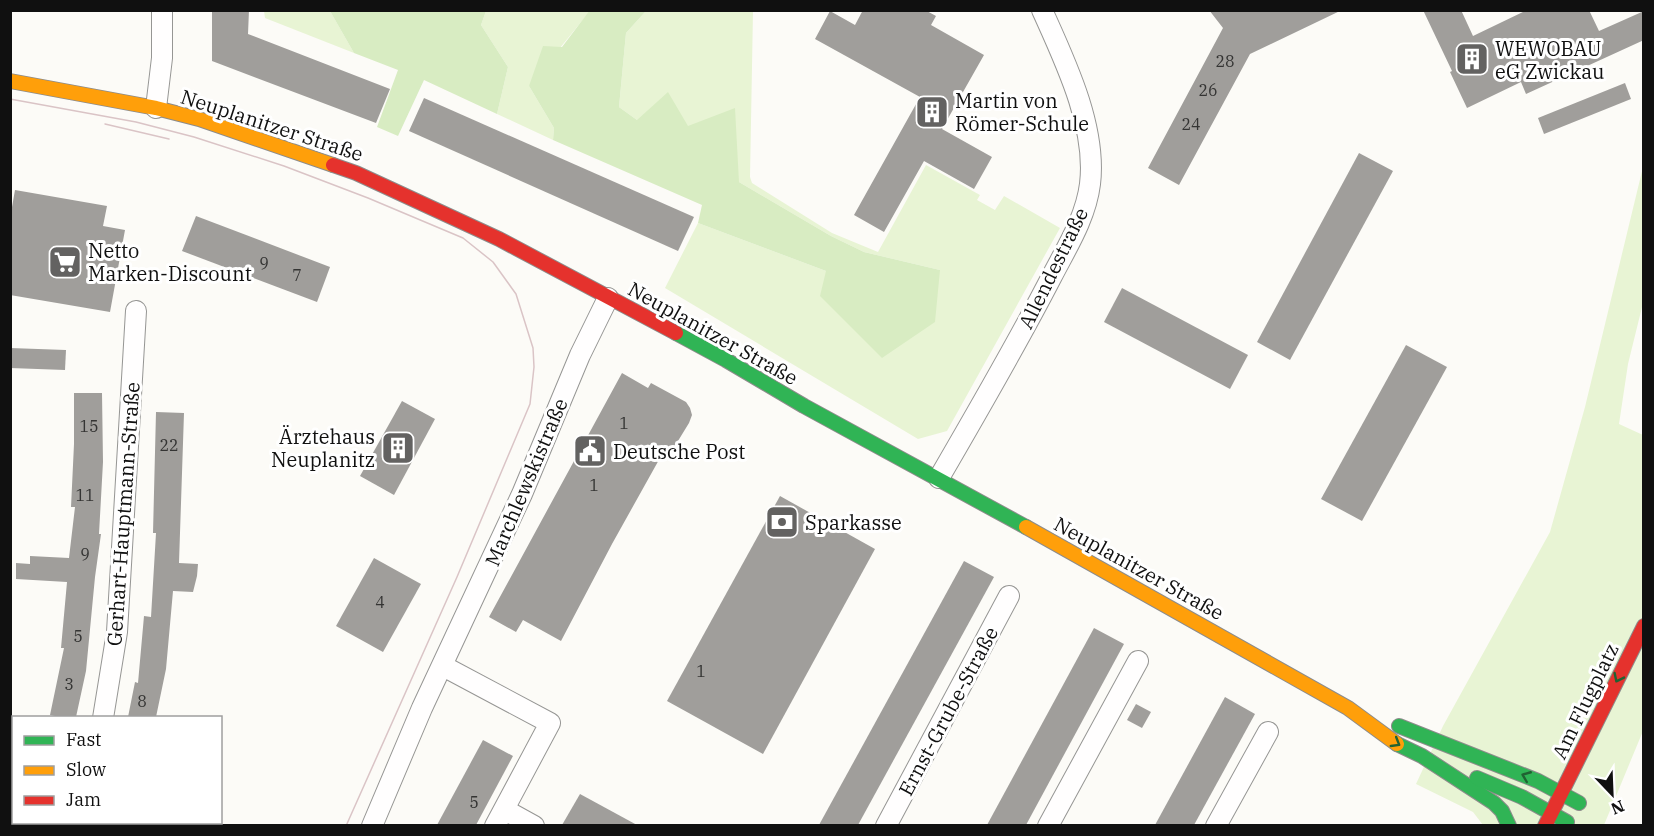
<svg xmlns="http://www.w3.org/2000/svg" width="1654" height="836" viewBox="0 0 1654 836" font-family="'IBM Plex Serif',serif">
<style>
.green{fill:#e8f4d4}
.forest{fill:#d8ecc2}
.building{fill:#a09e9b}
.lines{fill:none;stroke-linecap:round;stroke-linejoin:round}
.street-casing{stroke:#969694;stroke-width:22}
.fast-casing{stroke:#8d8c8b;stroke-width:16}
.slow-casing{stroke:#8d8c8b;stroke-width:16}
.jam-casing{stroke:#8d8c8b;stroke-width:16}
.street{stroke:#fffefe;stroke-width:20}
.fast{stroke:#30b455;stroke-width:14}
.slow{stroke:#ff9f0a;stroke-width:14}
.jam{stroke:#e5322d;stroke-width:14}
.tram{stroke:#dac4c6;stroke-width:1.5}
.oneway{stroke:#206232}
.labels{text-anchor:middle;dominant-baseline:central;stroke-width:6;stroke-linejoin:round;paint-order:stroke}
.number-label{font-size:16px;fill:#343433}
.poi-label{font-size:20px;fill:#101010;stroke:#fff;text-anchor:start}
.street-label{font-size:20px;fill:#101010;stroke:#fff}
</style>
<rect width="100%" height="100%" fill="#fcfbf7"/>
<!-- green -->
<g class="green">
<polygon points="264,11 330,11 354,53 265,18"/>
<polygon points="486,11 590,11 529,86 554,128 553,140 497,114 508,67 481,25"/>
<polygon points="646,11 753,11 750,177 752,183 832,233 878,252 926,165 980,195 977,200 995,210 1004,196 1060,228 947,431 918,439 665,288 698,223 826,271 940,270 864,252 831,236 739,182 688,126 637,120 619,107 626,33"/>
<polygon points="1643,167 1643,303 1628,364 1619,424 1643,435 1643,731 1604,825 1483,825 1473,812 1416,784 1443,726 1550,532 1585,407"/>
</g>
<!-- forest -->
<g class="forest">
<polygon points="590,10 646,11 626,33 619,107 637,120 668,92 688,126 735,108 739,182 831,236 864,252 940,270 935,322 882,358 820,296 826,271 698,223 702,205 553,140 554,128 529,86 543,46 562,47"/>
<polygon points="330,11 486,11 481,25 508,67 497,114 424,80 398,136 377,127 398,70 354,53"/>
</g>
<!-- building -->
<g class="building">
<polygon points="212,10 249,10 248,34 390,89 376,123 212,61"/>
<polygon points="863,10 925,10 936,16 931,25 984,55 942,129 992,157 974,189 924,161 884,232 854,215 920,97 815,39 830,11 855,25"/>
<polygon points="1209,10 1342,10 1250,54 1179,185 1148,168 1223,28"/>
<polygon points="1423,10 1461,10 1473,36 1527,10 1589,10 1599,31 1644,11 1644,40 1526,94 1521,82 1467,108 1450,72 1452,71"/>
<polygon points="1625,83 1631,99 1544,134 1538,118"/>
<polygon points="424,98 694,217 678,251 409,131"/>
<polygon points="1359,153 1393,171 1290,360 1257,342"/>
<polygon points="15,190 107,206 103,226 125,230 110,312 10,295 10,206 12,207"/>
<polygon points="196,216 330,267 317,302 182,251"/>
<polygon points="1122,288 1248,355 1230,389 1104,322"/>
<polygon points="1406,345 1447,367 1362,521 1321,499"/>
<polygon points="10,348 66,350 65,370 10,368"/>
<polygon points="622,373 648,388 651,383 686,402 690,408 692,415 689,423 670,454 665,449 612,544 561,641 523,620 516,632 489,617"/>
<polygon points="74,393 102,393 103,462 99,534 101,534 95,577 86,671 76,717 60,717 50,715 64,648 61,648 67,582 16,579 16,563 30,564 30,556 69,558 75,507 71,507 74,444"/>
<polygon points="402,401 435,419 394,495 360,476"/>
<polygon points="156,412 184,413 179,563 198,564 197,576 193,592 173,591 166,669 156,717 128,717 135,682 138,683 144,616 151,617 156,533 153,533"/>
<polygon points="780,496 875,549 763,754 667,701"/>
<polygon points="374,558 421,584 383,652 336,626"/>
<polygon points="964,561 994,577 858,825 819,825"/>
<polygon points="1094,628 1124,644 1026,825 987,825"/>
<polygon points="1225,697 1255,714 1194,825 1155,825"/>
<polygon points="1136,704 1151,712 1142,728 1127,720"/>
<polygon points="483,740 513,756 476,825 437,825"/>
<polygon points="580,794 637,825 562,825"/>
</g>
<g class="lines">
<!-- street casing -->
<g class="street-casing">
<g id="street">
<polyline points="156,108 162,58 162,10"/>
<path d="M939 478C978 411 1017 344 1052 276 1067 247 1086 217 1090 184 1097 127 1065 61 1042 10"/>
<polyline points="443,666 550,723 495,826"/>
<polyline points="103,718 117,632 136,311"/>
<polyline points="505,810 534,826"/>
<polyline points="75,826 76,822"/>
<polyline points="372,826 422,708 522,494 580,355 608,298"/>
<polyline points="886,826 1009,596"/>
<polyline points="1048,826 1138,661"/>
<polyline points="1216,826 1268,732"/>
</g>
</g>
<!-- fast casing -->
<g class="fast-casing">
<g id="fast">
<polyline points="676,333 726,360 804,406 1026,527"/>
<polyline points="1399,726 1538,781 1579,803"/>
<polyline points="1397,744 1422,756 1494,803 1502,811 1509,826"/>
<polyline points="1477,778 1522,797 1567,822"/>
</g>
</g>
<!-- slow casing -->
<g class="slow-casing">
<g id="slow">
<polyline points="10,81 156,108 199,119 333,165"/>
<polyline points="1026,527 1348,708 1397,744"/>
</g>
</g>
<!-- jam casing -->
<g class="jam-casing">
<g id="jam">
<polyline points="333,165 356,173 499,239 676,333"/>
<polyline points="1545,826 1644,626"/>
</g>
</g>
<!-- street -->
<use href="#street" class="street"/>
<!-- fast -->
<use href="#fast" class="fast"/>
<!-- slow -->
<use href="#slow" class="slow"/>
<!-- jam -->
<use href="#jam" class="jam"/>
<!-- tram -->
<g class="tram">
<polyline points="10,99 136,122 194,137 284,166 368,198 463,238 493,262 516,294 533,348 534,367 530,404 457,577 346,826"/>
<polyline points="105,124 169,139"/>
</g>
</g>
<!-- one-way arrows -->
<defs><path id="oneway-chevron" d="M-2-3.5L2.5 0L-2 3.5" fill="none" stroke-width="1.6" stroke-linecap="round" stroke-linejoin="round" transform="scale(1.5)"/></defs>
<g class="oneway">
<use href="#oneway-chevron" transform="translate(1618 678) rotate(116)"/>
<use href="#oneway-chevron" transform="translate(1396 743) rotate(31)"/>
<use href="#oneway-chevron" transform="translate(1526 776) rotate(-158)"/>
</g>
<!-- icons -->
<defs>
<g id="building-square" transform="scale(1.725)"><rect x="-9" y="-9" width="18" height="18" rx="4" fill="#636261" stroke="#fff"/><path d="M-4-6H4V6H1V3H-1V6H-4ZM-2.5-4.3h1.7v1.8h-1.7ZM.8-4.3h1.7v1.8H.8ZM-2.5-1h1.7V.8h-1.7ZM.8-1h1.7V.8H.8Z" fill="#fff"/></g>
<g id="supermarket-square" transform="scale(1.725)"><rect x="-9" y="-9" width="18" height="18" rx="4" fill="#636261" stroke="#fff"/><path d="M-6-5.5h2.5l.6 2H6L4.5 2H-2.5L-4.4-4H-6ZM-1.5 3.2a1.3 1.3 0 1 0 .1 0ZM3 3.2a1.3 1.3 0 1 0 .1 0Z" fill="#fff"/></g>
<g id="civic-square" transform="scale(1.725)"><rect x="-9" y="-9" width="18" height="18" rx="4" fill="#636261" stroke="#fff"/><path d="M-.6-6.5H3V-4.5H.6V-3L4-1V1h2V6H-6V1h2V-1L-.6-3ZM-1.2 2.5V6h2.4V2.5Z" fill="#fff"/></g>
<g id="bank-square" transform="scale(1.725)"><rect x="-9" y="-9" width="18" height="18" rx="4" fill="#636261" stroke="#fff"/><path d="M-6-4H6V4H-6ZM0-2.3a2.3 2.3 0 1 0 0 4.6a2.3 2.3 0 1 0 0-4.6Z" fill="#fff"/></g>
</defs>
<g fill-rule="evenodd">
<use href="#building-square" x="1472" y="59"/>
<use href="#building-square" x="932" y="112"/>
<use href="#supermarket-square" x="65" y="262"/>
<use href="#building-square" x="398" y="448"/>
<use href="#civic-square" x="590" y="451"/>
<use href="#bank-square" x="782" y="522"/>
</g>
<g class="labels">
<!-- number labels -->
<g class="number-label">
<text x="1225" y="61">28</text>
<text x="1208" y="90">26</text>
<text x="1191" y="124">24</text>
<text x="264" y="263">9</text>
<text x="297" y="275">7</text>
<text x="624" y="423">1</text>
<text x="89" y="426">15</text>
<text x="169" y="445">22</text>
<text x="594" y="485">1</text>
<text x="85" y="495">11</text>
<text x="85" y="554">9</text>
<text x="380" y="602">4</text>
<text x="78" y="636">5</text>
<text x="701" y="671">1</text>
<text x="69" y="684">3</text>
<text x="142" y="701">8</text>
<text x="474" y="802">5</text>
</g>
<!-- poi labels -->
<g class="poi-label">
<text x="1495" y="48">WEWOBAU<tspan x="1495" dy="23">eG Zwickau</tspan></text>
<text x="955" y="100">Martin von<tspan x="955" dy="23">Römer-Schule</tspan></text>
<text x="88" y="250">Netto<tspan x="88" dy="23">Marken-Discount</tspan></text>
<text x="375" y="436" text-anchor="end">Ärztehaus<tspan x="375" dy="23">Neuplanitz</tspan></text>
<text x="613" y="451">Deutsche Post</text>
<text x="805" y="522">Sparkasse</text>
</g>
<!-- street labels -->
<g class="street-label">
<text transform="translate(272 125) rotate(18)">Neuplanitzer Straße</text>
<text transform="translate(1053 268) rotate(-64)">Allendestraße</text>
<text transform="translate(713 333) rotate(29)">Neuplanitzer Straße</text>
<text transform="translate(526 482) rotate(-67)">Marchlewskistraße</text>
<text transform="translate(123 514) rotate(-86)">Gerhart-Hauptmann-Straße</text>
<text transform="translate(1139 568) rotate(29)">Neuplanitzer Straße</text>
<text transform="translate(1585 701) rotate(-64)">Am Flugplatz</text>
<text transform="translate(948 711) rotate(-62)">Ernst-Grube-Straße</text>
</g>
</g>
<!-- border -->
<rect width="1654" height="836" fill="none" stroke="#101010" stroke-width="24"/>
<!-- legend -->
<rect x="12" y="716" width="210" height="108" fill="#ffffff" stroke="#9f9f9f" stroke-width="1.5"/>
<rect x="24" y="736" width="30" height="9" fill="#30b455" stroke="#9f9f9f" stroke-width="1.5"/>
<text x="66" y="746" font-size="18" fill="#101010">Fast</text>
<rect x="24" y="766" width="30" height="9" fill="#ff9f0a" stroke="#9f9f9f" stroke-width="1.5"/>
<text x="66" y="776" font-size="18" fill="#101010">Slow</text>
<rect x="24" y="796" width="30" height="9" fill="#e5322d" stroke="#9f9f9f" stroke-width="1.5"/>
<text x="66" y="806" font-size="18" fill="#101010">Jam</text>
<!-- north arrow -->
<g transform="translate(1612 794) rotate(157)" stroke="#ffffff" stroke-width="4.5" paint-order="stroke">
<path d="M0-4.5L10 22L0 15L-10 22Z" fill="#101010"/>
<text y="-9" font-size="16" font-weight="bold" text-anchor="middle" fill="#101010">N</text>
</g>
</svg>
